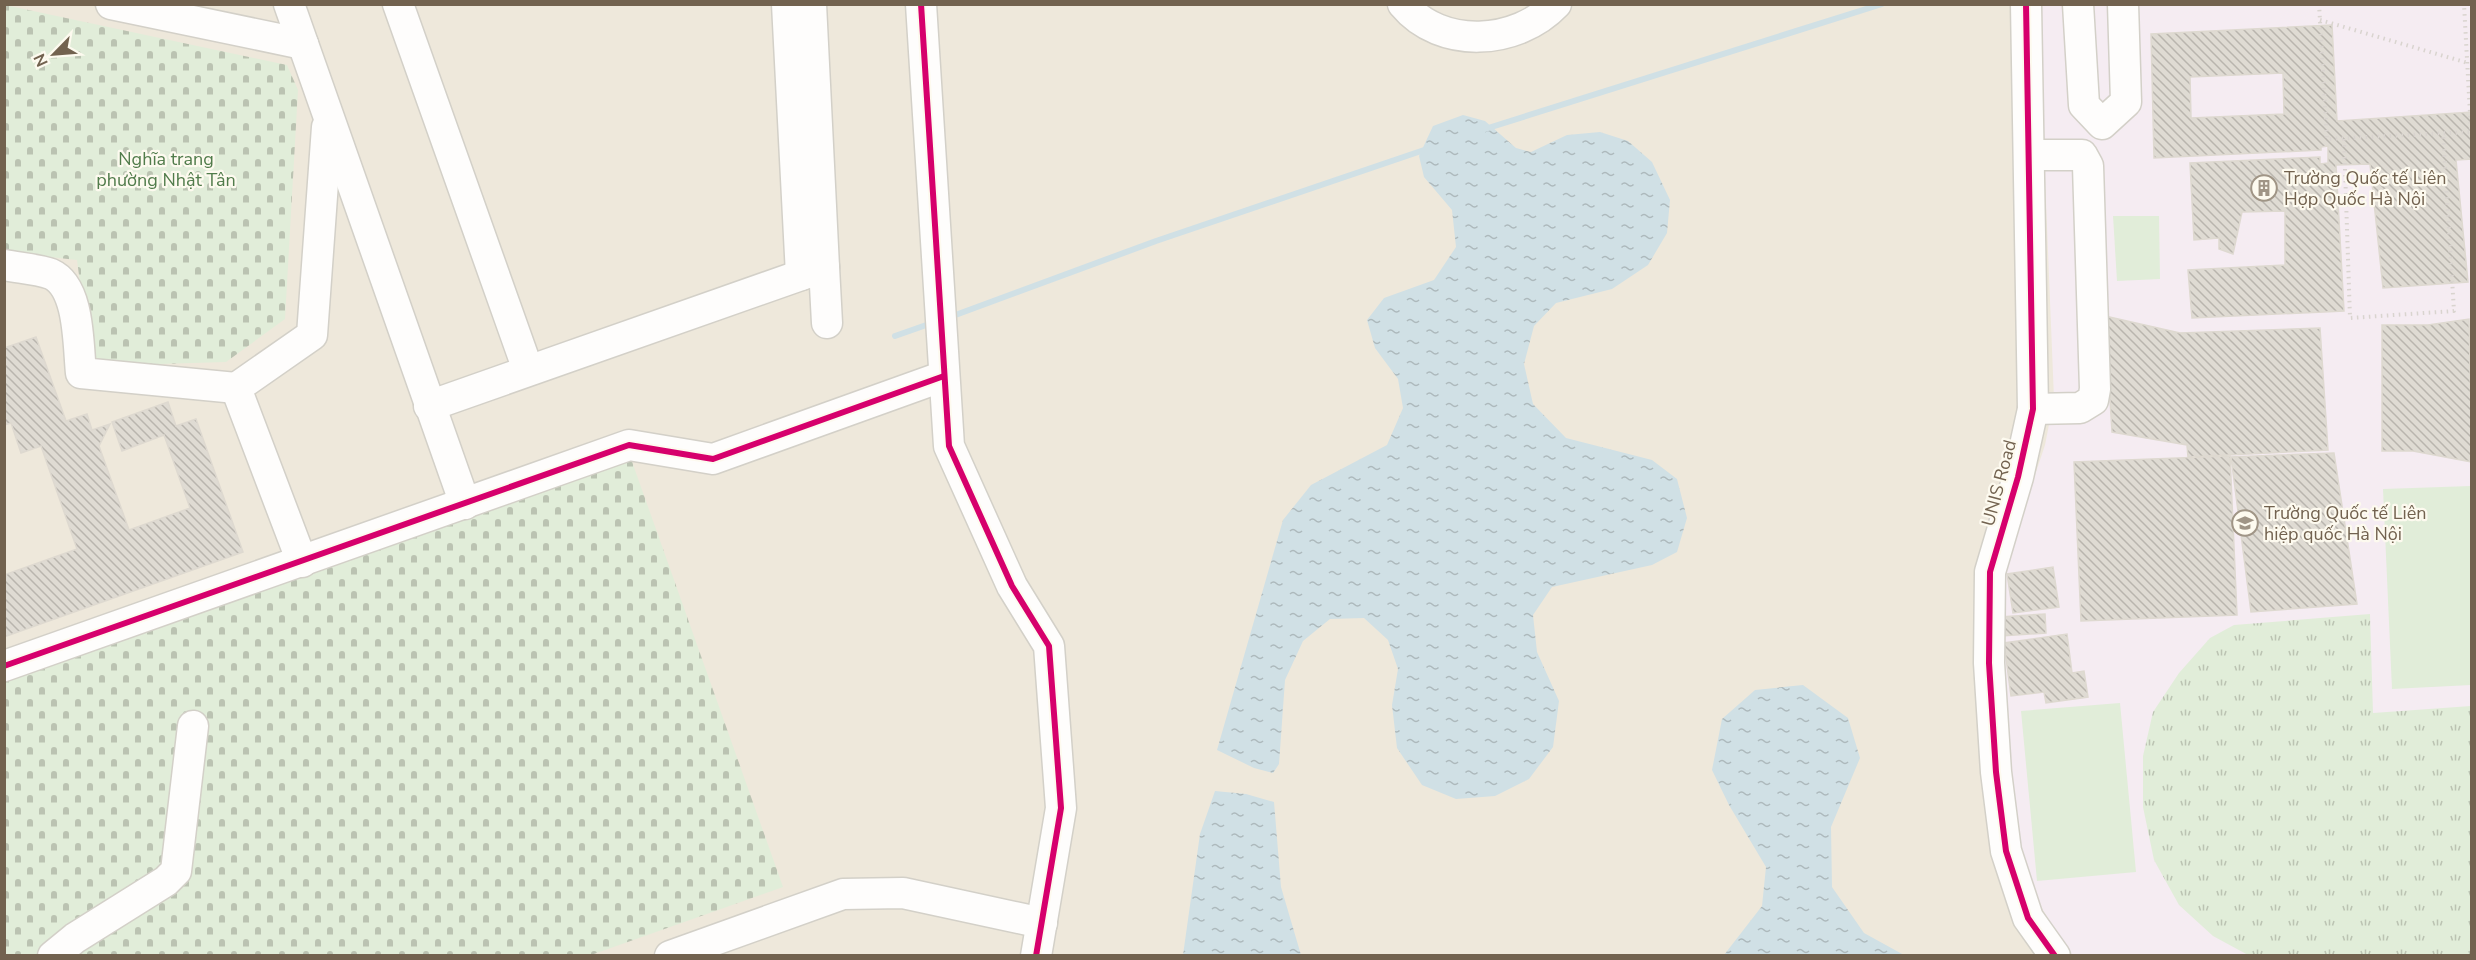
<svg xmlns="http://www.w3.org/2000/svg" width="2476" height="960" viewBox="0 0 2476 960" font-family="'Nunito Sans',sans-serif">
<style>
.residential{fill:#eee8db}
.education{fill:#f5ecf2}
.grass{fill:url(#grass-tufts)}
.cemetery{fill:url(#cemetery-stones)}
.pitch{fill:#e1edd9}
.water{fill:url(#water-ripples)}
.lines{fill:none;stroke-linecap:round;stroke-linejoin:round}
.stream{stroke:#d0e0e5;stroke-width:6}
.building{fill:url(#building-back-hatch);stroke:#ded9d0;stroke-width:1.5;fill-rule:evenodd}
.minor-casing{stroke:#d3d0c8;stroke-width:33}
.path{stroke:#d9d4cf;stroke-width:4;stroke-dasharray:1.5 4.5;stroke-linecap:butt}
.minor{stroke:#fefdfc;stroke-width:30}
.cycleway-casing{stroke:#fdfaef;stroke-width:10}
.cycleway{stroke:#d6006c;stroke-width:6}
.labels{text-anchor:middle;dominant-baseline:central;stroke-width:4.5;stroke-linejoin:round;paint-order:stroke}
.park-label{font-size:18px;fill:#517c4b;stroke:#fdfaef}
.poi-label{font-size:18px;fill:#72624f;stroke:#fdfaef;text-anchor:start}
.street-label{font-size:18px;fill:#72624f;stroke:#fdfaef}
</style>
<defs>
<pattern id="grass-tufts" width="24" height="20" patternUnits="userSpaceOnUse" patternTransform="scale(1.5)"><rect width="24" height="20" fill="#e1edd9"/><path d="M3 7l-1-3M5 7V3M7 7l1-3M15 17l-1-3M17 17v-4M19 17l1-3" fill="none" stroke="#bbc3b2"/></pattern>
<pattern id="cemetery-stones" width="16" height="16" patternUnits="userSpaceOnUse" patternTransform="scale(1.5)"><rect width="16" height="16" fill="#e1edd9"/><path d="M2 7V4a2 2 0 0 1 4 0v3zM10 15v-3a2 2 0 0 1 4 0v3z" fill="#bbc3b2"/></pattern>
<pattern id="water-ripples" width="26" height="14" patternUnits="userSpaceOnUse" patternTransform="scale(1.5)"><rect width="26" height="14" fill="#d0e0e5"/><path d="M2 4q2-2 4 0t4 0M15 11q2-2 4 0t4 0" fill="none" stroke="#adb9bc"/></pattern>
<pattern id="building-back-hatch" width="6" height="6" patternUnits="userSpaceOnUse" patternTransform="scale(1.5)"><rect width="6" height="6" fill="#dfdbd3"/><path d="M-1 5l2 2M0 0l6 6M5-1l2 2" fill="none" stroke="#b9b5ae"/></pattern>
</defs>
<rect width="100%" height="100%" fill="#f6f4ed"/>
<!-- residential -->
<rect class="residential" x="5" y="5" width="2466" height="950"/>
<!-- education -->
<polygon class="education" points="2038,5 2471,5 2471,955 2070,955 2037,900 2013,820 2002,602 2004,568 2045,445 2054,399"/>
<!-- grass -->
<polygon class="grass" points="2370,614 2373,713 2471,706 2471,955 2248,955 2213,936 2179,905 2154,860 2143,807 2143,756 2153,712 2179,673 2210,638 2234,625"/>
<!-- cemetery -->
<g class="cemetery">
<polygon points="5,5 287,65 298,90 285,319 226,362 91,366 77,260 5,252"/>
<polygon points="630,456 783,887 591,955 5,955 4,671"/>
</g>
<!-- pitch -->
<g class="pitch">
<polygon points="2113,216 2159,216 2160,279 2117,281"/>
<polygon points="2471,486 2471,685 2392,689 2383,489"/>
<polygon points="2120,703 2136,872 2037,881 2021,711"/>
</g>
<!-- water -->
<g class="water">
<polygon points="1463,115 1485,121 1516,148 1531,152 1567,135 1600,132 1628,141 1652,162 1670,200 1667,233 1648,265 1612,289 1556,303 1534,326 1524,364 1533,404 1566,438 1652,460 1677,479 1687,518 1677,552 1652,565 1552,587 1533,615 1537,652 1559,701 1553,747 1529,779 1495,796 1456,799 1422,785 1397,748 1392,705 1398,669 1388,640 1364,618 1330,619 1303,641 1285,680 1279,764 1273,773 1254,768 1217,750 1283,520 1311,485 1387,445 1403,408 1398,379 1375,348 1367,320 1384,298 1434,280 1456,247 1452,210 1424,177 1419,156 1433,126"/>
<polygon points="1803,685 1848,718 1860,758 1831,827 1832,887 1864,933 1904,955 1724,955 1762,906 1766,867 1729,805 1712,770 1722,719 1755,690"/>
<polygon points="1215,791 1246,794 1274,802 1281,887 1301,955 1183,955 1200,834"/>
</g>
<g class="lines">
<!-- stream -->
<g class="stream">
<polyline points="1485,129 1882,4"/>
<polyline points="950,317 1156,241 1430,148"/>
<polyline points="895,336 932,323"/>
</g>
</g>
<!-- building -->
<g class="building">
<path d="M2332 25 2337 121 2472 112V159L2456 160 2468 282 2383 288 2370 164 2336 165 2344 311 2192 318 2188 270 2285 265V211L2242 212 2233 254 2219 249V238L2194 240 2190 163 2320 157V164L2328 163V146L2321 147V150L2154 158 2151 34ZM2283 73 2284 114 2191 118 2190 77Z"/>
<polygon points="2105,316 2180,333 2320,328 2328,450 2188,457 2187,445 2112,432"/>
<polygon points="2469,319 2472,462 2413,451 2382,451 2382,325 2428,325"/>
<polygon points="36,337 66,421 87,414 92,430 110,424 99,446 129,530 190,508 164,435 122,451 112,422 168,402 176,426 196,419 243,552 4,637 4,575 77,549 41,446 21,453 11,423 4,425 4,348"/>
<polygon points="2334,453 2357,604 2251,612 2231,457"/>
<polygon points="2230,456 2237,615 2081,621 2074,462"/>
<polygon points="2053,567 2059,607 2013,613 2007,574"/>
<polygon points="2045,614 2046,633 2001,636 2000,617"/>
<polygon points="2067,634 2072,673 2084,671 2088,697 2046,703 2044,692 2011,696 2004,643"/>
</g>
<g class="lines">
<!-- minor casing -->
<g class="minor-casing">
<g id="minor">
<polyline points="111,4 303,44"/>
<polyline points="289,4 465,504"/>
<polyline points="398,4 528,370"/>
<polyline points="787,4 801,275"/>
<polyline points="811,4 824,267"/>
<polyline points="921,4 949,446 1012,586 1049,646 1061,808 1036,956"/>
<path d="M1403 4C1441 50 1517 45 1556 4"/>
<polyline points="2026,4 2033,409 2018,477 1990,572 1989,663 1996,772 2006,851 2028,918 2055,956"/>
<polyline points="2078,4 2084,105 2102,124 2126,102 2123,4"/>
<polyline points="2030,155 2082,155 2088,166 2095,389 2093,400 2080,408 2033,409"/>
<path d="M4 265C19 268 37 269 51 274 80 287 78 345 81 373L236 388"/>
<polyline points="429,406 824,267 827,323"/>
<polyline points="302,562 236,388 312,335 327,127"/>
<polyline points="4,666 629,445 713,459 944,376"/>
<polyline points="53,956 75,938 166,881 176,871 193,726"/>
<polyline points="670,956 843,894 903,893 1042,923"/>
</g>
</g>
<!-- path -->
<g class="path">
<polyline points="2319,4 2327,139 2471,132 2464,4"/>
<polyline points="2320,20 2468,63"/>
<polyline points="2344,139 2350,318 2454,311 2443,133"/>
</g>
<!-- minor -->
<use href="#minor" class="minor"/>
<!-- cycleway casing -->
<g class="cycleway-casing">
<g id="cycleway">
<polyline points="921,4 949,446 1012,586 1049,646 1061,808 1036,956"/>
<polyline points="2026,4 2033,409 2018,477 1990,572 1989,663 1996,772 2006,851 2028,918 2055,956"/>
<polyline points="4,666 629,445 713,459 944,376"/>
</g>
</g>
<!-- cycleway -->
<use href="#cycleway" class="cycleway"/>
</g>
<!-- icons -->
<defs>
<g id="building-ring" transform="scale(1.35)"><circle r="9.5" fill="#fdfaef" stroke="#a09586" stroke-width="1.5"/><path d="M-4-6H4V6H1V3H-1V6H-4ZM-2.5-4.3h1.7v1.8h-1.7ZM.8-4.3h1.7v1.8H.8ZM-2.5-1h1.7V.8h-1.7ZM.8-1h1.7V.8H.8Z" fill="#a09586"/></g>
<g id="school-ring" transform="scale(1.35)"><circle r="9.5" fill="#fdfaef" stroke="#a09586" stroke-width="1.5"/><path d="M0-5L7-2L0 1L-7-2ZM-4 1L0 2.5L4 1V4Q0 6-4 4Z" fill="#a09586"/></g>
</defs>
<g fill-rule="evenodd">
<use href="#building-ring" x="2264" y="188"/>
<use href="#school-ring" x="2245" y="523"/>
</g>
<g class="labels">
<!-- park labels -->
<g class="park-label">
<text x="166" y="159">Nghĩa trang<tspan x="166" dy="21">phường Nhật Tân</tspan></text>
</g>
<!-- poi labels -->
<g class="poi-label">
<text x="2284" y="178">Trường Quốc tế Liên<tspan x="2284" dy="21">Hợp Quốc Hà Nội</tspan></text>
<text x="2264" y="513">Trường Quốc tế Liên<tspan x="2264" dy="21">hiệp quốc Hà Nội</tspan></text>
</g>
<!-- street labels -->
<g class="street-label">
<text transform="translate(1999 483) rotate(-75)">UNIS Road</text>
</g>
</g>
<!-- border -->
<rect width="2476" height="960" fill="none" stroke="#72624f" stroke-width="12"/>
<!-- north arrow -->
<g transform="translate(54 54) rotate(245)" stroke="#fdfaef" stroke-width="4.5" paint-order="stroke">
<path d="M0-4.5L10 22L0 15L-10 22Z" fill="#72624f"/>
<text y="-9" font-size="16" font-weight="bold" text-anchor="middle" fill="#72624f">N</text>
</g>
</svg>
